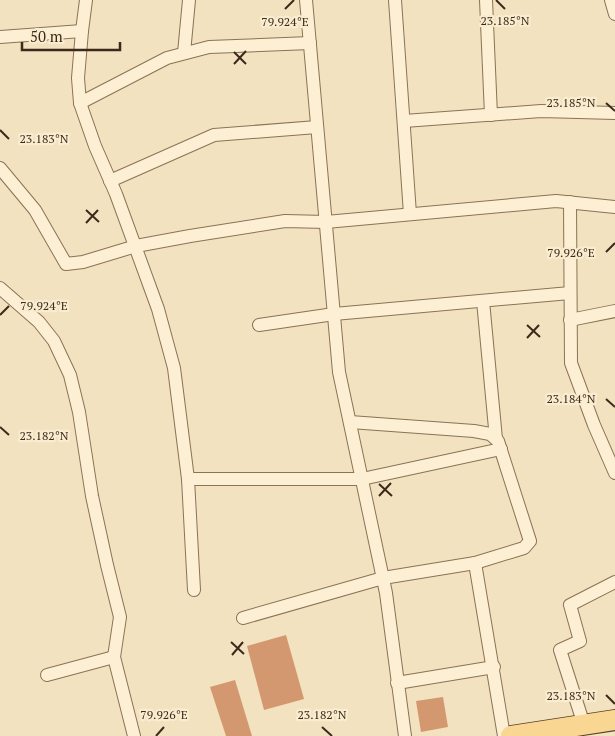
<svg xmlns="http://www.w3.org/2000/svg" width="615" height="736" viewBox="0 0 615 736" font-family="'PT Serif',serif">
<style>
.building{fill:#d49871}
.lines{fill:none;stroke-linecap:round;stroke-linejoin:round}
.street-casing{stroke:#8c7256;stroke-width:14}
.primary-casing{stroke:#5a3f2a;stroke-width:22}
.street{stroke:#fcefd3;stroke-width:12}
.primary{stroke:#f9d793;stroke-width:20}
.ticks{fill:none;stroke:#3b2a1c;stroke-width:2}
.ticks-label{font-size:12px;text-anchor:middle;fill:#3b2a1c;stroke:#f9eccf;stroke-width:4.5;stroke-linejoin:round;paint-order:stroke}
</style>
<rect width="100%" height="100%" fill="#f2e2bf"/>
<!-- building -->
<g class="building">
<polygon points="286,635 304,699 264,710 247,646"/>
<polygon points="235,680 252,736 226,736 210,687"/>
<polygon points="443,697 448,727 421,732 416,701"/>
</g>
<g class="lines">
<!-- street casing -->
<g class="street-casing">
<g id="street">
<polyline points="86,0 82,31 78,78 80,103 95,146 116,194 158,309 174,368 188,479 194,590"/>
<polyline points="306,0 339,372 386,593 405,736"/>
<polyline points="395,0 410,214"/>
<polyline points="486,0 491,115"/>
<polyline points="611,0 615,14"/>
<polyline points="0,37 82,31"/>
<polyline points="184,53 189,0"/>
<polyline points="80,103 167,58 209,47 310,43"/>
<polyline points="404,121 541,111 615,113"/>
<polyline points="0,168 35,210 66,264 83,262 136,246 190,236 285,221 326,222 556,201 615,207"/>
<polyline points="110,181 214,135 317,127"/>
<polyline points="570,202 571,363 594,425 615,473"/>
<polyline points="0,288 39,322 54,341 70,375 79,412 92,496 107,565 120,617 114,657 134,736"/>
<polyline points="483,301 496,439"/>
<polyline points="570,320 615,311"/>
<polyline points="259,325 334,314 570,293"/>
<polyline points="188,479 362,479 501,449"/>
<polyline points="475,563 504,736"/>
<polyline points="243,618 383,578 475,563 524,548 530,541 498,441 490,434 474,431 350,422"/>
<polyline points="47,675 114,657"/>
<polyline points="397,683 494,667"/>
<polyline points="584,725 560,650 580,641 570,605 615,582"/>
</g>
</g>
<!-- primary casing -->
<g class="primary-casing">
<polyline id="primary" points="511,736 615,720"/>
</g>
<!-- street -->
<use href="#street" class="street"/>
<!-- primary -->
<use href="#primary" class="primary"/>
</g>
<!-- ticks -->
<path class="ticks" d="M496 0 505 9M285 9 294 0M234 52 246 64M234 64 246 51M606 103 615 111M0 130 9 139M86 210 99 222M86 223 98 210M606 252 615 243M0 315 9 306M527 325 540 337M527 338 539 325M606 399 615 407M0 427 9 435M379 484 392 496M379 496 391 483M231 642 244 654M232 655 243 642M606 695 615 704M322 727 332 736M156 736 164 727"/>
<g class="ticks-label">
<text x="505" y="25">23.185°N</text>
<text x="285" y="26">79.924°E</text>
<text x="571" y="107">23.185°N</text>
<text x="44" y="143">23.183°N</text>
<text x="571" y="257">79.926°E</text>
<text x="44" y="310">79.924°E</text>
<text x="571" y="403">23.184°N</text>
<text x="44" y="440">23.182°N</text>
<text x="571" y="700">23.183°N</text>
<text x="164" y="719">79.926°E</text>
<text x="322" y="719">23.182°N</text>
</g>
<!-- scale -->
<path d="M22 42v8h98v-8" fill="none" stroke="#3b2a1c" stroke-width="2.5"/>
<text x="30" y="42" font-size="15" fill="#3b2a1c" stroke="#f9eccf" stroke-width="4" paint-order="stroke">50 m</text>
</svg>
